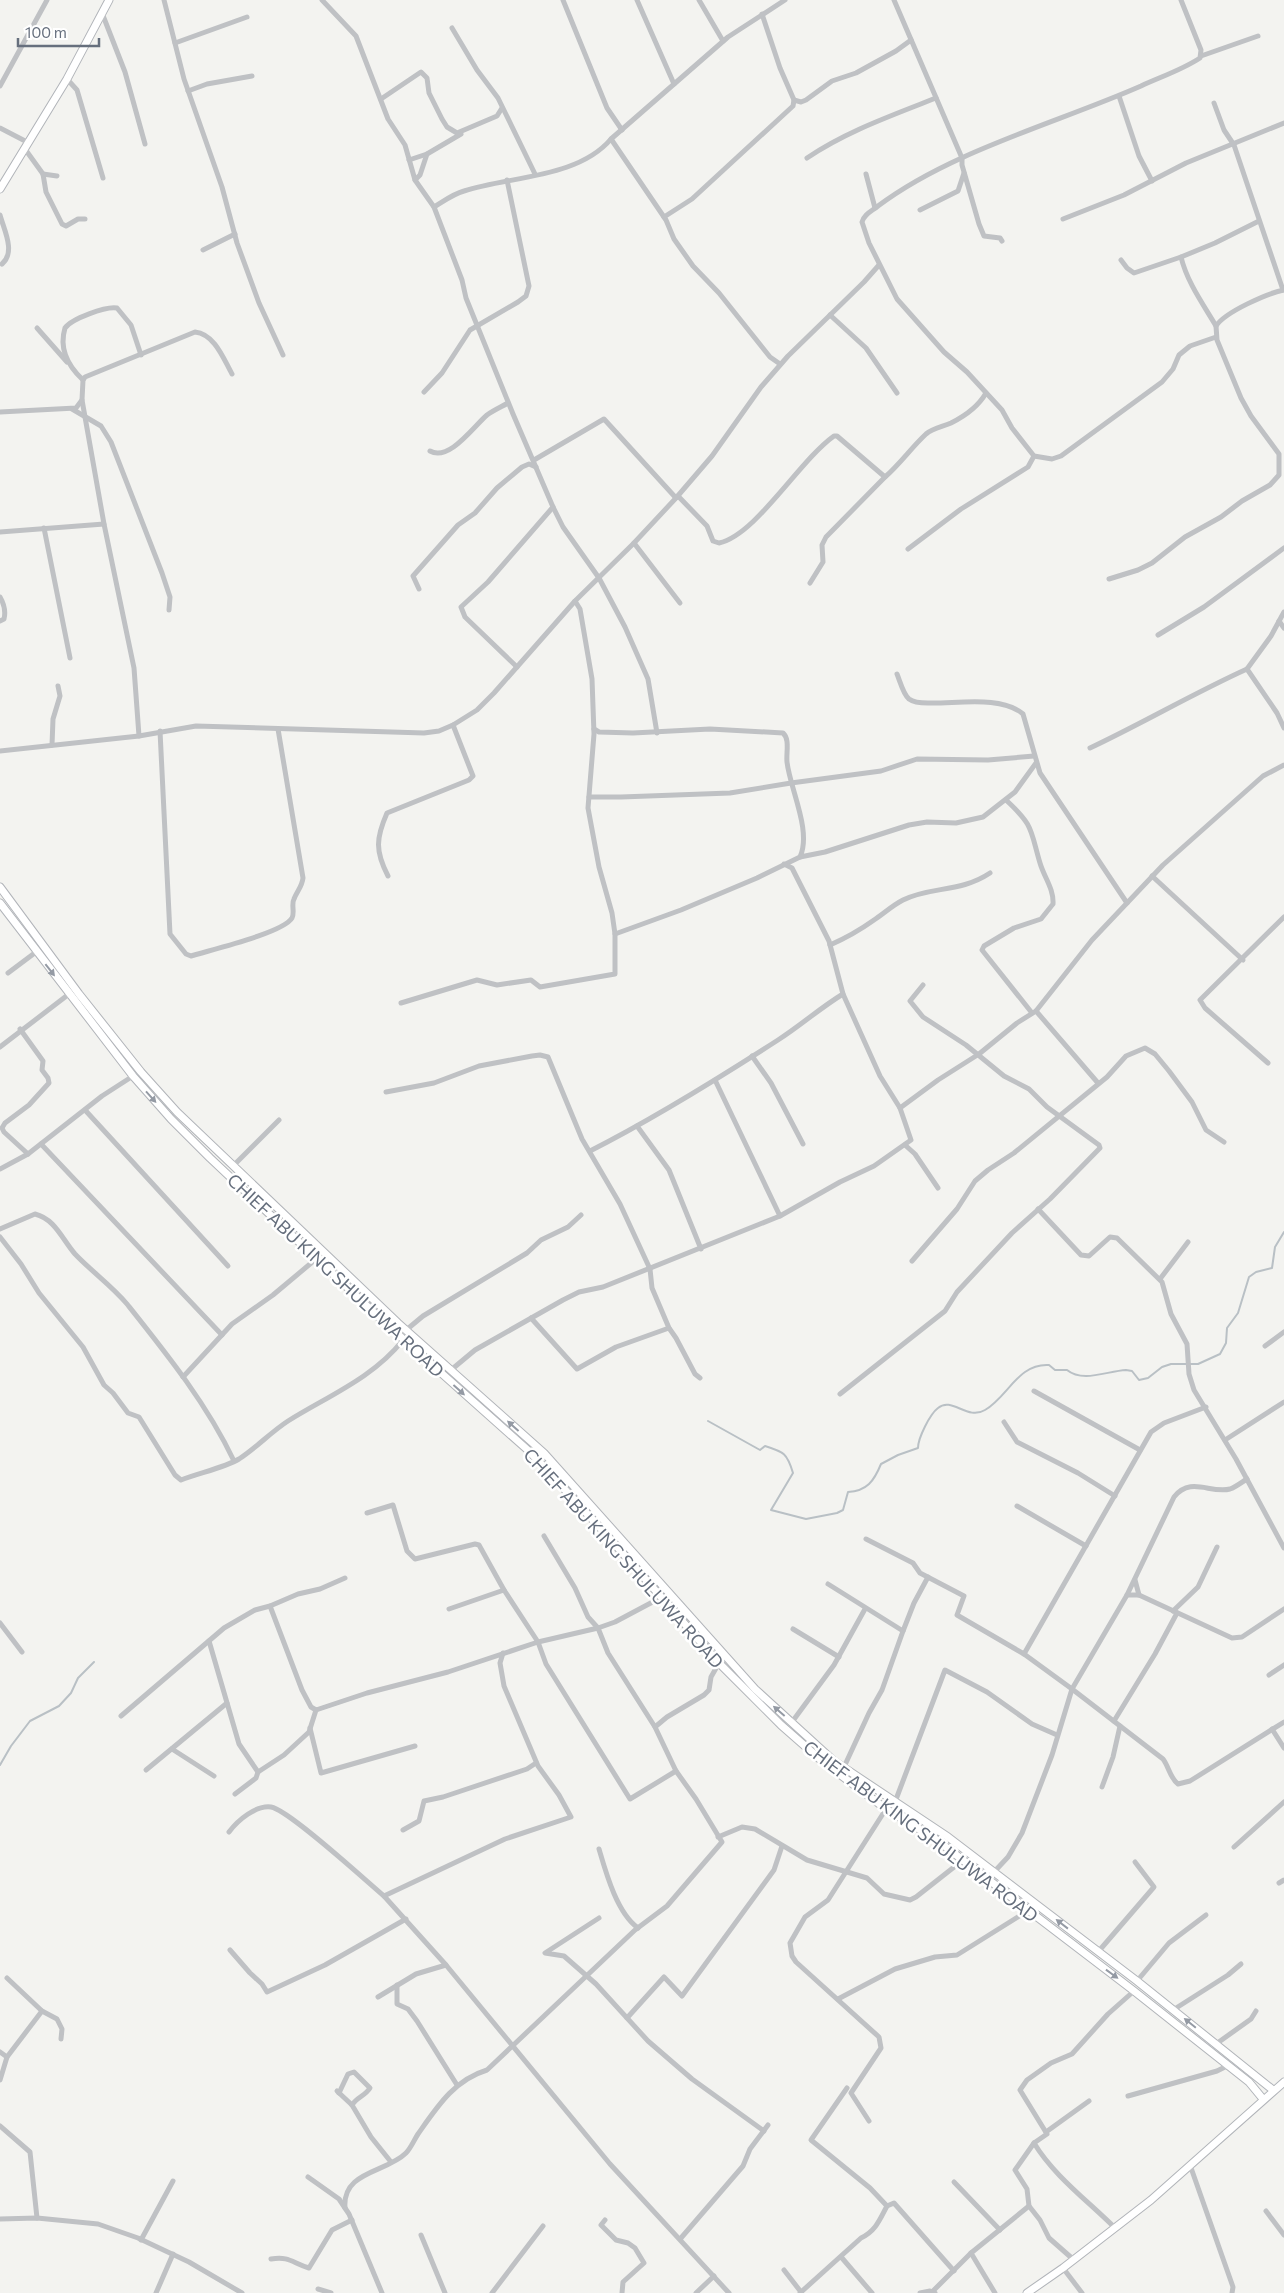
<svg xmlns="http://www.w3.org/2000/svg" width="1284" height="2293" viewBox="0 0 1284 2293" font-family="Commissioner,sans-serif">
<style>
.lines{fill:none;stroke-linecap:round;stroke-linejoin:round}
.stream{stroke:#b9c0c5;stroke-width:2}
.secondary-casing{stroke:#b1b4b9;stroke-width:9}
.street{stroke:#bfc1c4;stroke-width:5}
.secondary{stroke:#fff;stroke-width:7}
.oneway{fill:#949aa4}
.labels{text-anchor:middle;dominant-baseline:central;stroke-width:5;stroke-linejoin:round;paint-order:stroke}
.street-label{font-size:18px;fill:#666f7d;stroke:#fff}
</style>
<rect width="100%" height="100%" fill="#f3f3f0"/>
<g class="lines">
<!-- stream -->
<g class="stream">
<path d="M708 1421 760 1450 765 1446C784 1452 787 1453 793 1473L771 1510 806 1519 837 1513 843 1510 848 1492C867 1491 874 1481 881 1464L898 1455 918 1448C918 1438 930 1414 938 1408 952 1396 967 1421 985 1410 1008 1397 1018 1363 1049 1365L1055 1370H1067C1083 1383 1107 1371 1126 1370L1132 1371 1139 1380 1148 1378 1162 1367 1171 1364H1198L1220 1354 1226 1343 1227 1328 1238 1313 1249 1277 1256 1272 1272 1268 1275 1247 1284 1232"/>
<polyline points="0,1765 11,1746 30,1721 59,1706 71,1693 78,1678 94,1662"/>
</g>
<!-- secondary casing -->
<g class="secondary-casing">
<g id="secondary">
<polyline points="0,189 67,79 109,0"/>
<polyline points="0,887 79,994 141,1072 177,1112 398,1323 544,1453 755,1689 834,1761 948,1837 1137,1981 1273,2090"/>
<polyline points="0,903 133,1076 171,1119 210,1158 384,1322 530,1452 605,1533 719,1663 781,1725 822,1761 886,1809 934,1838 1134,1991 1249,2082 1263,2099"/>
<polyline points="1027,2293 1063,2268 1151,2200 1284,2082"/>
</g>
</g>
<!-- street -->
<g class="street">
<polyline points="164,0 184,79 222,187 237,243 259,303 283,355"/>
<polyline points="322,0 356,36 388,119 405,145 415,180 434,207 462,280 466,298 513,414 553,507 563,527 599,578 625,627 648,679 657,733"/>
<polyline points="563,0 607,108 622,130"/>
<polyline points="637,0 674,84"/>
<polyline points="699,0 723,41"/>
<polyline points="894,0 962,158 962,165 979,224 984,236 1000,238 1002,241"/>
<path d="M1181 0 1201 50 1200 58C1182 70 1160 77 1141 86 1057 123 951 151 878 206 872 211 864 214 862 222L869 243 897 299 944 352 967 372 1002 410 1012 428 1034 456 1052 459 1061 456 1162 382 1173 369 1179 355 1190 346 1216 337"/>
<polyline points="102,13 125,72 145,144"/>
<polyline points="452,28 477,70 498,98 535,174"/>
<polyline points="175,43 247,17"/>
<polyline points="1201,56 1258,36"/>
<polyline points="67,79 77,90 103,178"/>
<polyline points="0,86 47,0"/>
<polyline points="188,91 207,84 252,76"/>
<polyline points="1119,96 1139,156 1152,181"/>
<polyline points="381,99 421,72 427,78 429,93 442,119 447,127 457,133 497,116 502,108"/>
<polyline points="794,100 801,102 806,100 832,81 856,73 896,51 911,40"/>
<polyline points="1214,103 1224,130 1234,145 1283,290"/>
<polyline points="0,128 29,143"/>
<polyline points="611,139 666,220 674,239 693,266 719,293 770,357 780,364"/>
<polyline points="25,149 43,174 46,192 62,224 66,226 78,219 85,219"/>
<path d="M807 158C847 131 891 116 936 98"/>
<polyline points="409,160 427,154"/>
<polyline points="43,174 57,176"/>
<polyline points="866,174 875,208"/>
<polyline points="415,180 420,175 427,154 461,134"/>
<path d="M434 207C444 201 453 194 464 191 511 176 578 178 611 139L728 37 785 0"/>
<polyline points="920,210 958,191 964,173"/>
<path d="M0 215C4 230 16 252 2 264"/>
<polyline points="664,217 692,199 793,106 794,100 780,68 762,14"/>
<polyline points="1063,219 1124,195 1186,163 1284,123"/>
<polyline points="203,250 235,234"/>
<polyline points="1121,260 1127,268 1134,273 1181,257"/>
<polyline points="830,315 866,348 897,393"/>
<path d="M1216 326C1203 304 1187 282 1181 257L1215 243 1259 221"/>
<polyline points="37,328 67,362"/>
<path d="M83 380C68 366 59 348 65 328 71 319 106 306 117 308L131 325 141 355"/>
<polyline points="424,392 442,373 470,330 518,302 526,296 529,286 507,180"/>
<polyline points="82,400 104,524 134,668 139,736"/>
<polyline points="72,409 101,426 111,442 162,573 170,597 169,610"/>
<path d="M0 412 76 408 82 400 83 380 85 377 195 332C215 334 224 360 232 374"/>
<path d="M430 451C449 462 474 426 487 415 494 410 501 407 508 403"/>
<polyline points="534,460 604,419 676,498"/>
<path d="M678 496 707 526 713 541 719 543C756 535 799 461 834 436H837L885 477"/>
<polyline points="44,528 70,658"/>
<polyline points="0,532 104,524"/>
<polyline points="634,543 680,603"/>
<polyline points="908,549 961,509 1028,467 1034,456"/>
<path d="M1109 579 1138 570 1152 563 1185 537 1221 517 1242 501 1270 485 1279 475V454L1251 416 1241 398 1217 340 1216 326C1225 312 1268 293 1284 290"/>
<path d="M810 583 823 562 822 545 826 537 885 477C900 464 911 448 926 434 933 428 942 427 951 423 965 416 978 407 986 393"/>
<polyline points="419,589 413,576 458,525 475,513 497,488 522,467 529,464 536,467"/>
<path d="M0 597C4 604 6 611 4 619L0 621"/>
<polyline points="1284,612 1271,636 1247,669 1277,713 1284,728"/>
<polyline points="1279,621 1284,628"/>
<polyline points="1158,635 1204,607 1284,548"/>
<polyline points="517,667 465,617 461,607 488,582 553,507"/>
<path d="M897 674C900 681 903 694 909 699 913 702 923 703 928 703 956 704 1001 695 1023 714L1040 773 1127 903"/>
<path d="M594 729 599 732 633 733 710 729 783 733C790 739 786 753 787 762 790 789 812 831 800 857"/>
<path d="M160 731 170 934 186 954 191 956C210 950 283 933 292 918 295 913 291 904 294 899 297 891 302 887 303 878L278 729"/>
<polyline points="52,745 53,719 60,696 58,686"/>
<path d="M1090 748C1143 723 1194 693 1247 669"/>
<polyline points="0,751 139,736 196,726 424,733 439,731 453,725 477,710 494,693 575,601 634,543 676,498 712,456 761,387 788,356 864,282 879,265"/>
<polyline points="589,797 621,797 730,793 791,783 881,771 917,759 988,760 1034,756"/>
<path d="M1006 800C1034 826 1030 829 1040 863 1044 877 1054 889 1053 904L1041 919 1014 928 984 946 982 950 1032 1013"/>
<path d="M388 876C375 851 376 838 387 813L469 780 473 776 453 725"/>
<polyline points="1152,876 1243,960"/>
<polyline points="615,934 681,910 757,878 800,857 825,852 909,825 927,822 956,823 983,817 1015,792 1036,763"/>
<path d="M830 945C846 938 860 930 874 920 883 914 893 905 903 900 931 886 960 893 990 873"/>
<polyline points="8,973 36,952"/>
<polyline points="401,1003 477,980 497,985 531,980 540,987 615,974 615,934 612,913 599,867 588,808 594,734 592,679 580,609 575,601"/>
<polyline points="1036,1011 1098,1083"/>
<polyline points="20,1029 43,1061 42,1070 48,1078 49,1083 29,1105 5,1123 2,1128 4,1132 28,1154"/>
<polyline points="0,1047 69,994"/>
<polyline points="752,1056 771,1083 803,1144"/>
<polyline points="1268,1063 1205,1008 1200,1000 1284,917"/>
<polyline points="715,1080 780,1216"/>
<polyline points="386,1092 434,1083 479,1066 532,1056 540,1055 548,1057 582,1139 620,1204 650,1269 652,1288 669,1328 676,1338 695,1374 700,1378"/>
<polyline points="900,1108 938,1080 979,1054 1017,1023 1036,1011 1092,940 1163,865 1263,776 1284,765"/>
<polyline points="85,1110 228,1266"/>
<polyline points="637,1126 669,1170 701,1249"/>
<polyline points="41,1144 222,1335"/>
<polyline points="905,1145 915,1154 938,1188"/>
<path d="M590 1151C655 1118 716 1080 778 1040 800 1026 820 1008 843 994"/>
<polyline points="233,1166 279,1120"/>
<polyline points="0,1169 28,1154 102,1096 133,1076"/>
<polyline points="1038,1209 1081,1255 1089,1256 1110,1237 1117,1238 1162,1282 1171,1314 1187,1344 1189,1374 1194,1390 1236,1459 1284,1548"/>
<path d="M0 1229 35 1214C55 1219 62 1239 75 1254 91 1271 111 1285 127 1304 166 1353 207 1404 234 1461"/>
<path d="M0 1237 21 1264 39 1293 83 1347 104 1385 113 1393 128 1413 139 1417 175 1475 181 1480C198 1473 224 1468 239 1459 256 1448 271 1432 288 1421 328 1396 373 1378 403 1340"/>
<polyline points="912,1261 957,1209 975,1181 988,1170 1014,1153 1107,1077 1126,1056 1145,1048 1155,1054 1169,1071 1192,1102 1206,1130 1224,1142"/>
<polyline points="1160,1279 1188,1242"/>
<polyline points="531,1318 577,1369 616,1347 669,1328"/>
<polyline points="399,1336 423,1316 527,1253 541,1240 568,1227 581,1215"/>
<polyline points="1265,1346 1284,1332"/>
<polyline points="451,1370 475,1350 563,1300 579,1292 603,1287 780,1216 840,1182 874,1166 911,1140 900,1108 880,1076 843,994 829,941 792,868 784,864"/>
<polyline points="183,1377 232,1324 273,1295 316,1259"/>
<polyline points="1034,1391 1140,1450"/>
<polyline points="840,1394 945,1311 957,1292 1012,1233 1050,1199 1100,1148 1099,1145 1047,1107 1029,1089 1004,1076 966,1045 923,1017 910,1001 923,985"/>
<polyline points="1004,1422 1017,1442 1078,1473 1115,1496"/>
<polyline points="1225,1440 1284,1402"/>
<polyline points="1017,1506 1086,1546"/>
<polyline points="367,1513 393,1505 407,1551 415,1559 475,1544 479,1545 504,1590"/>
<path d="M866 1539 913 1563 920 1573 964 1596 957 1615 1024 1654 1072 1689 1163 1759C1169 1767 1170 1778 1178 1784L1190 1781 1284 1722"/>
<polyline points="1135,1580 1139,1595"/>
<polyline points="828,1584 903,1631 914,1603 928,1577"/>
<polyline points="1127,1595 1139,1595 1232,1638 1242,1637 1284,1609"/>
<polyline points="270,1606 302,1690 311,1707 316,1710 367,1693 448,1672 538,1642 598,1628 615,1622 662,1597"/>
<polyline points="449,1609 504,1590 538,1642 546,1664 630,1799 676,1771"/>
<polyline points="1173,1611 1198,1587 1217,1547"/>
<polyline points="0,1623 22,1652"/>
<polyline points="793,1629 839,1657"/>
<polyline points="209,1641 239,1744 258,1772 284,1755 309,1732 316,1710"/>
<polyline points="503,1653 500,1663 504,1686 538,1766 559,1795 571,1817 505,1839 384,1896 446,1965 610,2164 729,2293"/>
<polyline points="1024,1654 1151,1432 1164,1423 1206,1407"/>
<polyline points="1269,1675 1284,1665"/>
<polyline points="121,1716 224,1628 255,1610 270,1606 298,1594 320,1589 345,1578"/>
<polyline points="1114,1721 1155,1654 1177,1613"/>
<polyline points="792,1722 834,1665 865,1609"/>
<polyline points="655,1727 667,1717 704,1695 709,1690 711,1677 719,1663"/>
<polyline points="310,1728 321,1773 415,1746"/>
<polyline points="1272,1729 1284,1748"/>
<polyline points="172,1749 214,1776"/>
<polyline points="844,1767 869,1713 882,1690 903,1631"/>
<polyline points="146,1770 227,1703"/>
<polyline points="1102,1787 1113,1757 1120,1726"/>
<polyline points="235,1794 256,1778 258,1772"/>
<polyline points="895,1802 945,1670 987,1692 1032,1724 1057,1735"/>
<polyline points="403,1830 419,1821 424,1801 443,1797 527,1769 536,1763"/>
<path d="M229 1832C238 1820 256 1805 271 1807 289 1810 365 1880 384 1896"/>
<polyline points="718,1837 742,1827 755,1829 807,1860 867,1878 884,1894 910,1900 916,1897 963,1860"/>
<polyline points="1234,1847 1284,1802"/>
<path d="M599 1849C606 1873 617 1913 638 1928"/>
<path d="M994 1872 1008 1857 1022 1833 1052 1755 1072 1689 1127 1595 1174 1497C1191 1476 1210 1494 1230 1489 1236 1487 1242 1482 1247 1479"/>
<polyline points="1279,1883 1284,1880"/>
<polyline points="599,1918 545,1953 564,1956 596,1984 648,2041 692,2079 764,2131"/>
<polyline points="230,1950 250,1973 262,1984 267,1992 325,1965 406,1919"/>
<polyline points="1098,1952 1154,1887 1135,1862"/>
<polyline points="7,1978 42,2011 57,2019 62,2029 61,2039"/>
<polyline points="1137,1981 1169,1943 1206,1915"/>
<polyline points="397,1985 397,2004 408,2009 417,2021 457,2085"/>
<polyline points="378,1997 416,1974 446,1965"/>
<polyline points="838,1999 895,1969 935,1957 957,1955 1037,1905"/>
<polyline points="1173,2010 1228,1975 1241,1964"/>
<polyline points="627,2018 664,1977 682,1996 774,1870 782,1846"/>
<polyline points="1216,2044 1251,2019 1256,2011"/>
<polyline points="0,2052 7,2057"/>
<polyline points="0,2080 7,2057 42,2011"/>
<polyline points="847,2088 811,2140 870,2188 887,2206"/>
<polyline points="337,2091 352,2105 371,2137 391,2162"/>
<path d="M339 2093 348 2074 354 2072 370 2088C365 2096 357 2097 352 2105"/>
<polyline points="1128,2096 1217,2071 1227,2066"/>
<polyline points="869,2121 851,2093 881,2048 879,2037 796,1962 792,1956 790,1943 805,1917 828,1900 886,1809"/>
<polyline points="0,2126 30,2152 37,2218"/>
<polyline points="1046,2132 1089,2101"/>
<polyline points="1034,2143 1015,2170 1027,2189 1029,2206 1040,2220 1049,2238 1074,2260"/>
<polyline points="1190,2165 1233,2287 1232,2293"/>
<polyline points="308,2177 339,2199 349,2214 382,2293"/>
<polyline points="954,2182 1000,2230"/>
<path d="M345 2208C342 2171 386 2173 406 2153 411 2148 414 2140 418 2134 437 2107 454 2080 487 2070L635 1930 667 1906 722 1842 696 1799 676 1771 655 1727 608 1653 598 1628 588 1617 575 1588 544 1536"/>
<polyline points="1266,2211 1284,2235"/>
<polyline points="0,2219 37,2218 98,2224 138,2238 189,2262 242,2293"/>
<polyline points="605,2220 601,2225 616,2240 628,2243 635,2248 644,2263 623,2282 622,2293"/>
<path d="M1115 2228C1088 2201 1054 2176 1034 2143L1047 2134 1020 2090 1027 2080 1051 2063 1072 2054 1108 2014 1134 1991"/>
<polyline points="421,2235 445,2293"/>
<polyline points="681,2238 743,2166 750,2149 768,2125"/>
<polyline points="141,2240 173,2181"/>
<polyline points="842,2258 872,2293"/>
<path d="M271 2259C290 2256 292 2263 309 2268L332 2230 352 2220"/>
<polyline points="1063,2268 1082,2293"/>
<polyline points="784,2270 801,2292"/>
<polyline points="318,2289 331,2293"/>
<polyline points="933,2291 971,2253"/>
<polyline points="156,2293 173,2254"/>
<polyline points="492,2293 543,2226"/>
<polyline points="696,2293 714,2276"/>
<path d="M800 2293 861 2238C876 2231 880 2219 887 2206L894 2203 954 2271"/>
<polyline points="920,2293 930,2291 935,2293"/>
<polyline points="995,2293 971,2253 1029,2206"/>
</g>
<!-- secondary -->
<use href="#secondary" class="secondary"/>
</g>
<!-- one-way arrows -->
<defs><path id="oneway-solid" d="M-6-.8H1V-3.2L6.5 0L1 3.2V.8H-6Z" transform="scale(1.25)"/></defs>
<g class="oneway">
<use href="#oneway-solid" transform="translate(50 970) rotate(52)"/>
<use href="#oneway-solid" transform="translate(151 1097) rotate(48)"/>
<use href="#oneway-solid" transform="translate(459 1390) rotate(42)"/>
<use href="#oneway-solid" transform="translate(513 1426) rotate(-138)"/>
<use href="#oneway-solid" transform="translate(779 1711) rotate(-139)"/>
<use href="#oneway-solid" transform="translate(1062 1924) rotate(-142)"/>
<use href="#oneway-solid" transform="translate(1112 1974) rotate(36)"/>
<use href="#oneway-solid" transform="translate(1190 2023) rotate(-141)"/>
</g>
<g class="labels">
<!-- street labels -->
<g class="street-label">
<text transform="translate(336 1275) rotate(43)">CHIEF ABU KING SHULUWA ROAD</text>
<text transform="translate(624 1558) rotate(48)">CHIEF ABU KING SHULUWA ROAD</text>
<text transform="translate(921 1831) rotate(37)">CHIEF ABU KING SHULUWA ROAD</text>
</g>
</g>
<!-- scale -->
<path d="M18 38v8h81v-8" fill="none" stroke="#666f7d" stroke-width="2.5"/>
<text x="25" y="38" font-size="15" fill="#666f7d" stroke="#ffffff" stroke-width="4" paint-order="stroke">100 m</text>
</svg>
